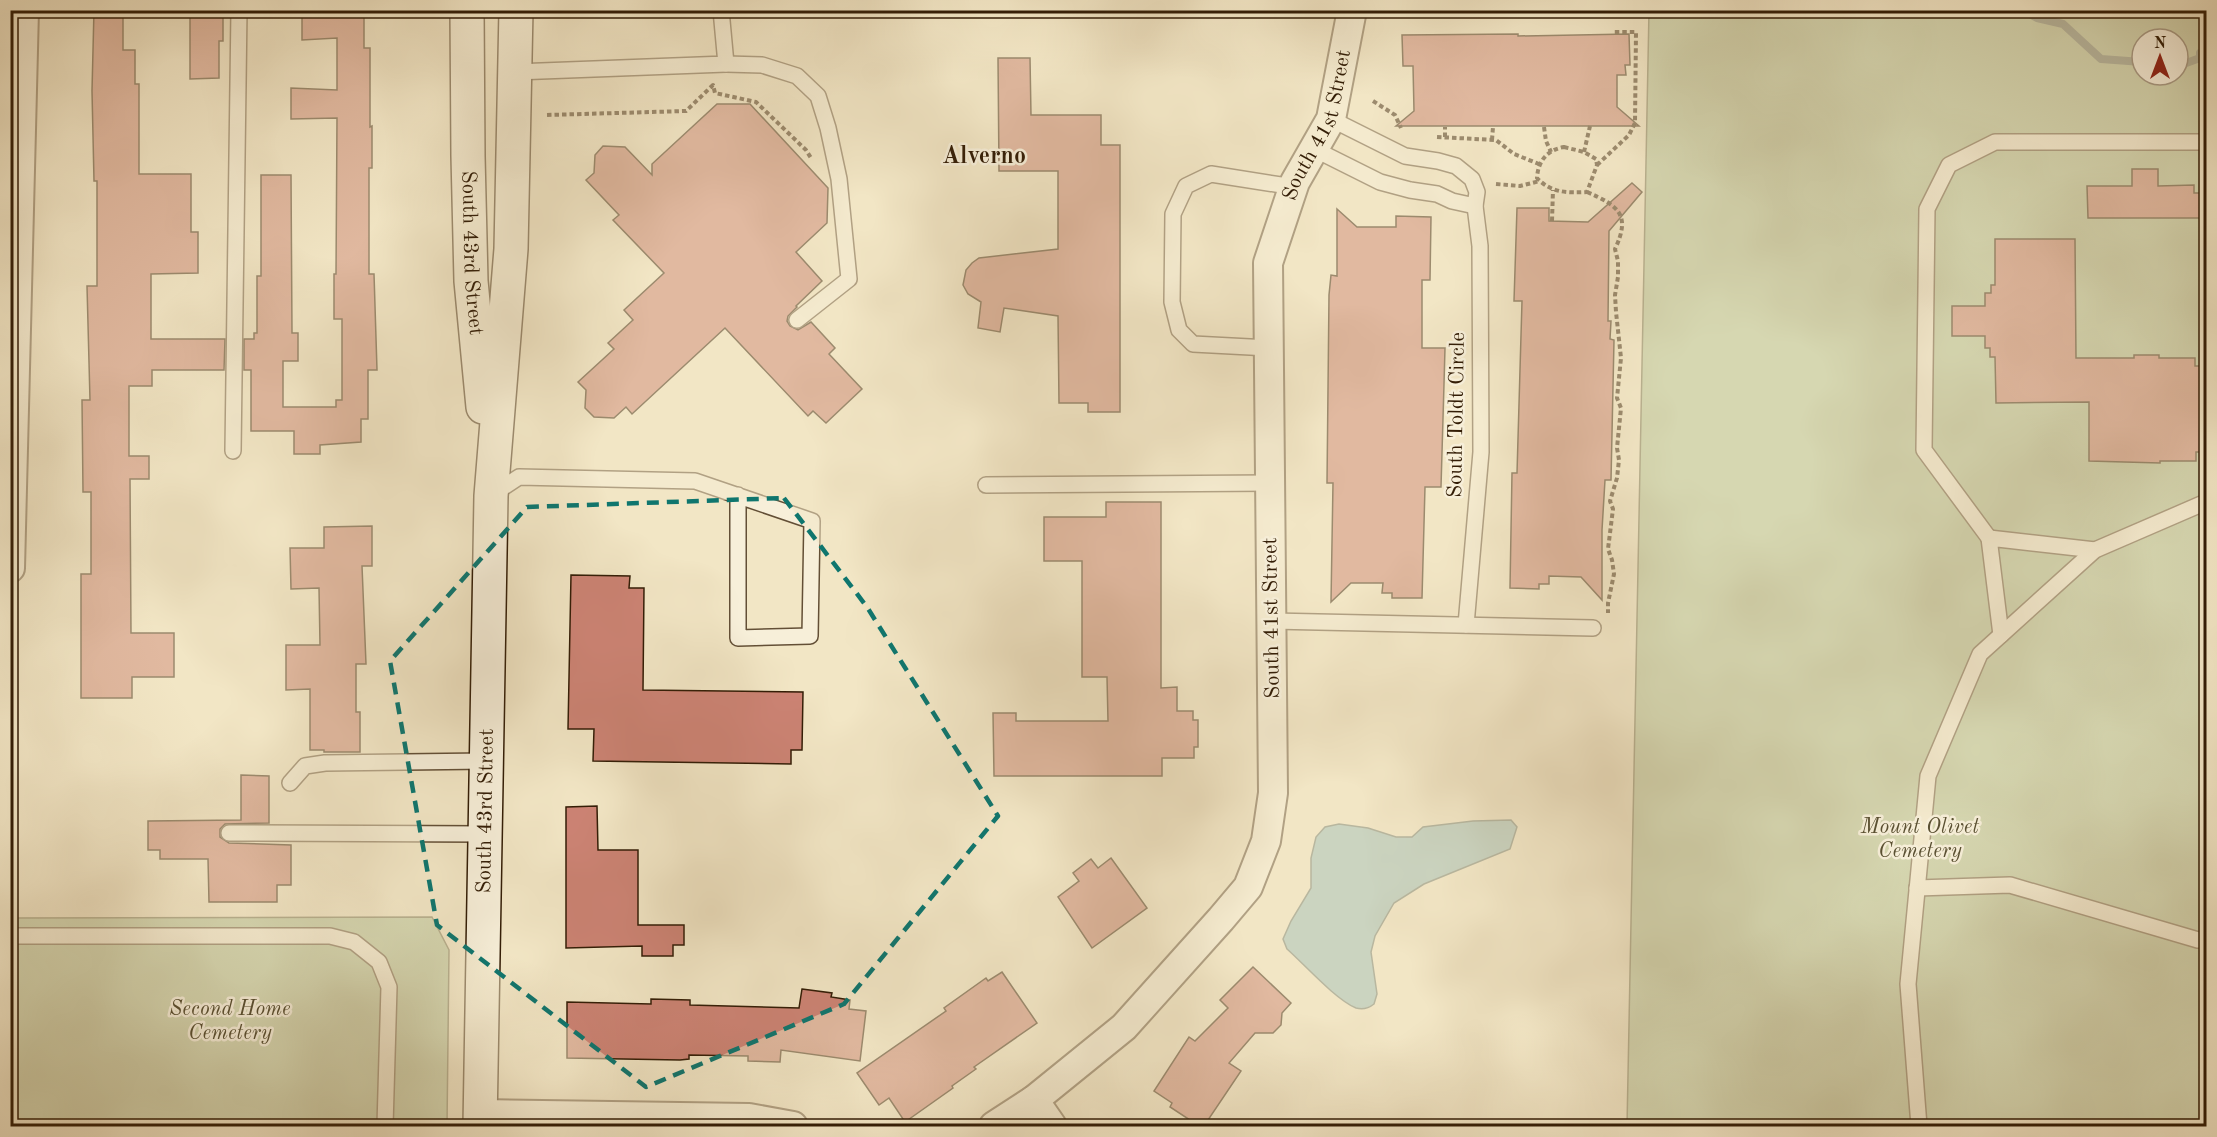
<svg xmlns="http://www.w3.org/2000/svg" width="2217" height="1137" viewBox="0 0 2217 1137" font-family="'Old Standard TT',serif">
<style>
.green{fill:#b4c69a;stroke:#747250;stroke-width:1.5;fill-rule:evenodd}
.water{fill:#9cbeba;stroke:#727e72;stroke-width:1.5}
.lines{fill:none;stroke-linecap:round;stroke-linejoin:round}
.stream{stroke:#727e72;stroke-width:8}
.building{fill:#cc8374;stroke:#331d06;stroke-width:1.5}
.lane-casing{stroke:#634f36;stroke-width:18}
.street-casing{stroke:#634f36;stroke-width:32}
.secondary-casing{stroke:#331d06;stroke-width:36}
.path{stroke:#331d06;stroke-width:4;stroke-dasharray:4.5 3;stroke-linecap:butt}
.lane{stroke:#f7efd9;stroke-width:15}
.street{stroke:#f7efd9;stroke-width:28}
.secondary{stroke:#f7efd9;stroke-width:33}
.marked{fill:none;stroke:#0f766e;stroke-width:4.5;stroke-dasharray:12 8;stroke-linejoin:round}
.labels{text-anchor:middle;dominant-baseline:central;stroke-width:5;stroke-linejoin:round;paint-order:stroke}
.street-label{font-size:21px;fill:#331d06;stroke:#f7efd9}
.park-label{font-size:21px;font-style:italic;fill:#5a5032;stroke:#f7efd9}
.quarter-label{font-size:24px;font-weight:bold;fill:#331d06;stroke:#f7efd9}
</style>
<rect width="100%" height="100%" fill="#f2e6c5"/>
<filter id="stains"><feTurbulence type="fractalNoise" baseFrequency=".00333" numOctaves="4"/><feColorMatrix values="0 0 0 0 .2 0 0 0 0 .09 0 0 0 0 .02 0 0 0 .5 -.17"/></filter>
<radialGradient id="worn" r=".72"><stop offset=".6" stop-color="#630" stop-opacity="0"/><stop offset="1" stop-color="#630" stop-opacity=".3"/></radialGradient>
<!-- green -->
<g class="green">
<path d="M1649 11H2206V1126H1627ZM2142 39H2178V75H2142Z"/>
<polygon points="432,917 449,950 447,1126 11,1126 10,918"/>
</g>
<!-- water -->
<path class="water" d="M1511 820 1517 827 1510 849 1424 884 1394 903 1375 936 1371 952 1377 994 1374 1004C1369 1008 1363 1010 1356 1008 1336 1000 1304 964 1287 949L1283 939 1291 921 1311 888V858L1316 837 1325 827 1339 824 1368 828 1396 837H1412L1423 827 1473 821Z"/>
<g class="lines">
<!-- stream -->
<g class="stream">
<polyline points="2023,10 2037,18 2063,24 2101,59 2142,62"/>
<polyline points="1713,14 1720,10"/>
<polyline points="2178,66 2200,58 2200,53 2206,55"/>
</g>
</g>
<!-- building -->
<g class="building">
<polygon points="94,10 123,10 123,50 135,50 135,84 139,84 139,174 191,174 191,232 198,232 198,273 151,274 151,339 225,339 224,370 152,370 152,386 129,386 129,456 149,456 149,479 130,479 131,633 174,633 174,677 132,677 132,698 81,698 81,574 91,574 91,492 83,492 82,400 90,400 87,286 97,286 97,181 94,181 92,91"/>
<polygon points="190,10 223,10 223,41 219,41 219,78 190,79"/>
<polygon points="302,10 364,10 364,48 370,48 370,127 372,126 372,168 369,168 369,274 374,274 377,370 368,370 368,419 361,419 361,442 320,445 320,454 294,454 294,431 251,431 251,370 244,370 244,339 254,339 254,333 257,333 257,276 261,276 261,175 291,175 292,333 298,333 298,361 283,361 283,407 336,407 336,400 342,400 342,319 334,319 334,274 336,274 337,118 291,119 291,88 337,90 337,38 302,40"/>
<polygon points="1518,34 1518,36 1629,34 1630,65 1625,65 1626,75 1617,75 1617,107 1639,126 1396,126 1414,111 1413,66 1403,66 1402,35"/>
<polygon points="998,58 1030,58 1031,115 1101,115 1101,145 1120,145 1120,412 1088,412 1088,403 1059,403 1058,316 1004,308 1000,332 978,328 981,302 968,294 963,285 966,270 972,263 979,258 1058,249 1058,171 999,171"/>
<polygon points="717,104 750,104 828,188 827,223 796,252 822,281 796,306 797,307 788,316 787,321 790,326 798,330 811,322 835,348 829,354 862,389 826,423 813,411 808,416 725,328 632,414 626,407 614,418 594,417 585,408 586,390 578,382 614,349 608,343 633,320 624,310 664,273 613,220 619,215 586,180 594,173 595,155 603,146 625,147 652,175 652,164"/>
<polygon points="2132,169 2158,169 2158,186 2194,185 2194,193 2204,193 2205,218 2088,218 2087,186 2132,186"/>
<polygon points="1632,183 1642,192 1609,231 1608,321 1611,321 1610,339 1614,340 1611,480 1605,480 1602,530 1602,600 1581,577 1549,576 1549,584 1539,584 1539,589 1510,588 1512,473 1517,473 1522,301 1514,301 1517,208 1549,208 1549,221 1588,222"/>
<polygon points="1337,209 1357,227 1396,227 1396,216 1431,217 1430,280 1422,280 1422,348 1445,348 1444,384 1441,487 1425,487 1422,598 1392,598 1392,593 1382,593 1383,583 1351,583 1331,602 1333,483 1327,483 1329,295 1331,275 1337,276"/>
<polygon points="1995,239 2075,239 2076,358 2134,358 2134,355 2159,355 2159,358 2195,358 2195,366 2206,366 2206,452 2196,452 2196,461 2160,461 2160,463 2089,461 2089,402 1996,403 1995,357 1990,357 1990,348 1985,348 1985,336 1952,336 1952,306 1985,306 1985,293 1991,293 1991,285 1995,285"/>
<polygon points="1106,502 1161,502 1161,688 1177,687 1177,711 1193,711 1193,720 1198,720 1198,747 1194,747 1194,758 1162,758 1162,776 994,776 993,713 1016,713 1016,721 1108,721 1107,677 1082,677 1082,561 1044,561 1044,517 1106,517"/>
<polygon points="372,526 372,566 362,566 366,664 356,664 356,712 360,712 360,752 324,752 324,750 310,750 310,689 286,690 286,645 320,645 319,588 291,589 290,548 324,548 324,527"/>
<polygon points="571,575 630,576 629,588 644,588 643,690 803,692 802,750 791,750 791,764 593,761 594,729 568,729"/>
<polygon points="241,775 269,776 269,823 225,824 220,829 220,837 229,843 291,845 291,885 277,885 277,902 209,902 208,859 160,859 160,850 148,850 148,821 241,820"/>
<polygon points="597,806 598,850 638,850 638,925 684,925 684,945 673,945 673,956 642,956 642,946 566,948 566,807"/>
<polygon points="1111,858 1147,908 1092,948 1058,897 1079,881 1073,873 1091,859 1098,868"/>
<polygon points="1253,967 1291,1003 1282,1013 1281,1025 1273,1033 1255,1033 1229,1063 1241,1071 1204,1126 1199,1126 1170,1107 1172,1103 1154,1091 1189,1037 1195,1041 1228,1008 1220,1000"/>
<polygon points="1002,972 1037,1023 974,1067 976,1069 952,1086 953,1088 905,1122 889,1098 879,1105 857,1073 946,1011 944,1008 986,978 988,981"/>
<polygon points="802,989 832,993 831,997 850,1000 849,1009 866,1011 860,1061 781,1050 780,1062 748,1061 748,1056 689,1055 689,1059 680,1060 567,1058 567,1002 651,1004 651,999 690,1000 690,1005 799,1008"/>
</g>
<g class="lines">
<!-- lane casing -->
<g class="lane-casing">
<g id="lane">
<polyline points="726,64 762,65 797,76 818,96 828,128 839,179 849,279 797,320"/>
<polyline points="515,72 726,64 721,10"/>
<polyline points="1331,119 1405,156 1438,161 1456,166 1472,179 1477,192 1475,206 1480,246 1481,452 1466,625"/>
<polyline points="1314,149 1380,182 1410,190 1437,194 1452,201 1475,206"/>
<polyline points="1269,348 1193,344 1179,330 1172,302 1173,214 1186,186 1211,174 1294,187"/>
<polyline points="233,451 239,10"/>
<polyline points="986,485 1271,483"/>
<polyline points="493,494 519,477 695,481 812,521 810,636 738,638 738,495"/>
<polyline points="1989,538 1924,450 1927,209 1949,165 1995,142 2206,142"/>
<polyline points="1272,621 1593,628"/>
<polyline points="2001,635 1989,538 2095,550"/>
<polyline points="290,783 305,766 325,763 486,761"/>
<polyline points="229,833 485,834"/>
<polyline points="1917,888 2010,885 2198,940 2206,940"/>
<polyline points="10,936 330,936 354,942 379,962 389,987 385,1126"/>
<polyline points="1919,1126 1908,984 1928,776 1980,654 2095,550 2206,502"/>
</g>
</g>
<!-- street casing -->
<g class="street-casing">
<g id="street">
<polyline points="10,568 24,10"/>
<polyline points="1034,1100 1052,1126"/>
<polyline points="481,1114 749,1118 793,1126"/>
<path id="s1" d="M994 1126 1034 1100 1124 1027 1221 919 1248 887 1266 841 1273 793 1268 263 1295 182 1331 119 1352 10"/>
</g>
</g>
<!-- secondary casing -->
<g class="secondary-casing">
<g id="secondary">
<path id="s2" d="M467 10 468 156 471 281 483 407"/>
<path id="s3" d="M480 1126 491 496 511 249 516 10"/>
</g>
</g>
<!-- path -->
<g class="path">
<polyline points="1373,101 1395,115 1401,128"/>
<polyline points="547,115 686,111 713,85 715,93 756,102 806,150 811,158"/>
<polyline points="1544,127 1546,141 1551,152"/>
<polyline points="1437,137 1496,140 1514,154 1539,164"/>
<polyline points="1445,137 1445,127"/>
<polyline points="1492,140 1493,127"/>
<path d="M1564 147 1584 152 1596 159 1597 165 1587 192C1567 193 1551 193 1537 178 1538 161 1547 150 1564 147Z"/>
<polyline points="1584,152 1590,126"/>
<polyline points="1597,165 1629,135 1635,123 1636,32 1612,32"/>
<polyline points="1496,184 1520,186 1540,181"/>
<path d="M1587 192C1619 206 1631 215 1615 249L1618 261V277L1615 295 1616 312 1621 358 1617 398 1621 408 1617 448 1619 460 1617 478 1610 501 1613 509 1608 549 1612 560 1614 574 1608 603V613"/>
<polyline points="1552,221 1553,190"/>
</g>
<!-- lane -->
<use href="#lane" class="lane"/>
<!-- street -->
<use href="#street" class="street"/>
<!-- secondary -->
<use href="#secondary" class="secondary"/>
</g>
<!-- marked area -->
<path d="M0 0H2217V1137H0ZM784 498 867 607 998 816 844 1004 646 1087 437 925 390 661 527 507Z" fill="#f2e6c5" fill-opacity=".55" fill-rule="evenodd"/>
<path class="marked" d="M784 498 867 607 998 816 844 1004 646 1087 437 925 390 661 527 507Z"/>
<g class="labels">
<!-- street labels -->
<g class="street-label">
<text stroke="none"><textPath href="#s1" startOffset="1126">South 41st Street</textPath></text>
<text stroke="none"><textPath href="#s2" startOffset="243">South 43rd Street</textPath></text>
<text transform="translate(1457 415) rotate(-89)">South Toldt Circle</text>
<text transform="translate(1272 618) rotate(-91)">South 41st Street</text>
<text stroke="none"><textPath href="#s3" startOffset="315">South 43rd Street</textPath></text>
</g>
<!-- park labels -->
<g class="park-label">
<text x="1920" y="827">Mount Olivet<tspan x="1920" dy="24">Cemetery</tspan></text>
<text x="230" y="1009">Second Home<tspan x="230" dy="24">Cemetery</tspan></text>
</g>
<!-- quarter labels -->
<g class="quarter-label">
<text x="984" y="157">Alverno</text>
</g>
</g>
<!-- margin -->
<rect width="2217" height="1137" fill="none" stroke="#f2e6c5" stroke-width="36"/>
<rect x="12" y="12" width="2193" height="1113" fill="none" stroke="#331d06" stroke-width="3"/>
<rect x="18" y="18" width="2181" height="1101" fill="none" stroke="#331d06" stroke-width="1.5"/>
<!-- north arrow -->
<g transform="translate(2160 57)"><circle r="28" fill="#f7efd9" stroke="#a99b85" stroke-width="1.5"/>
<path d="M0-4.5L10 22L0 15L-10 22Z" fill="#8f2418"/>
<text y="-9" font-size="16" font-weight="bold" text-anchor="middle" fill="#331d06">N</text>
</g>
<rect width="100%" height="100%" filter="url(#stains)"/>
<rect width="100%" height="100%" fill="url(#worn)"/>
</svg>
